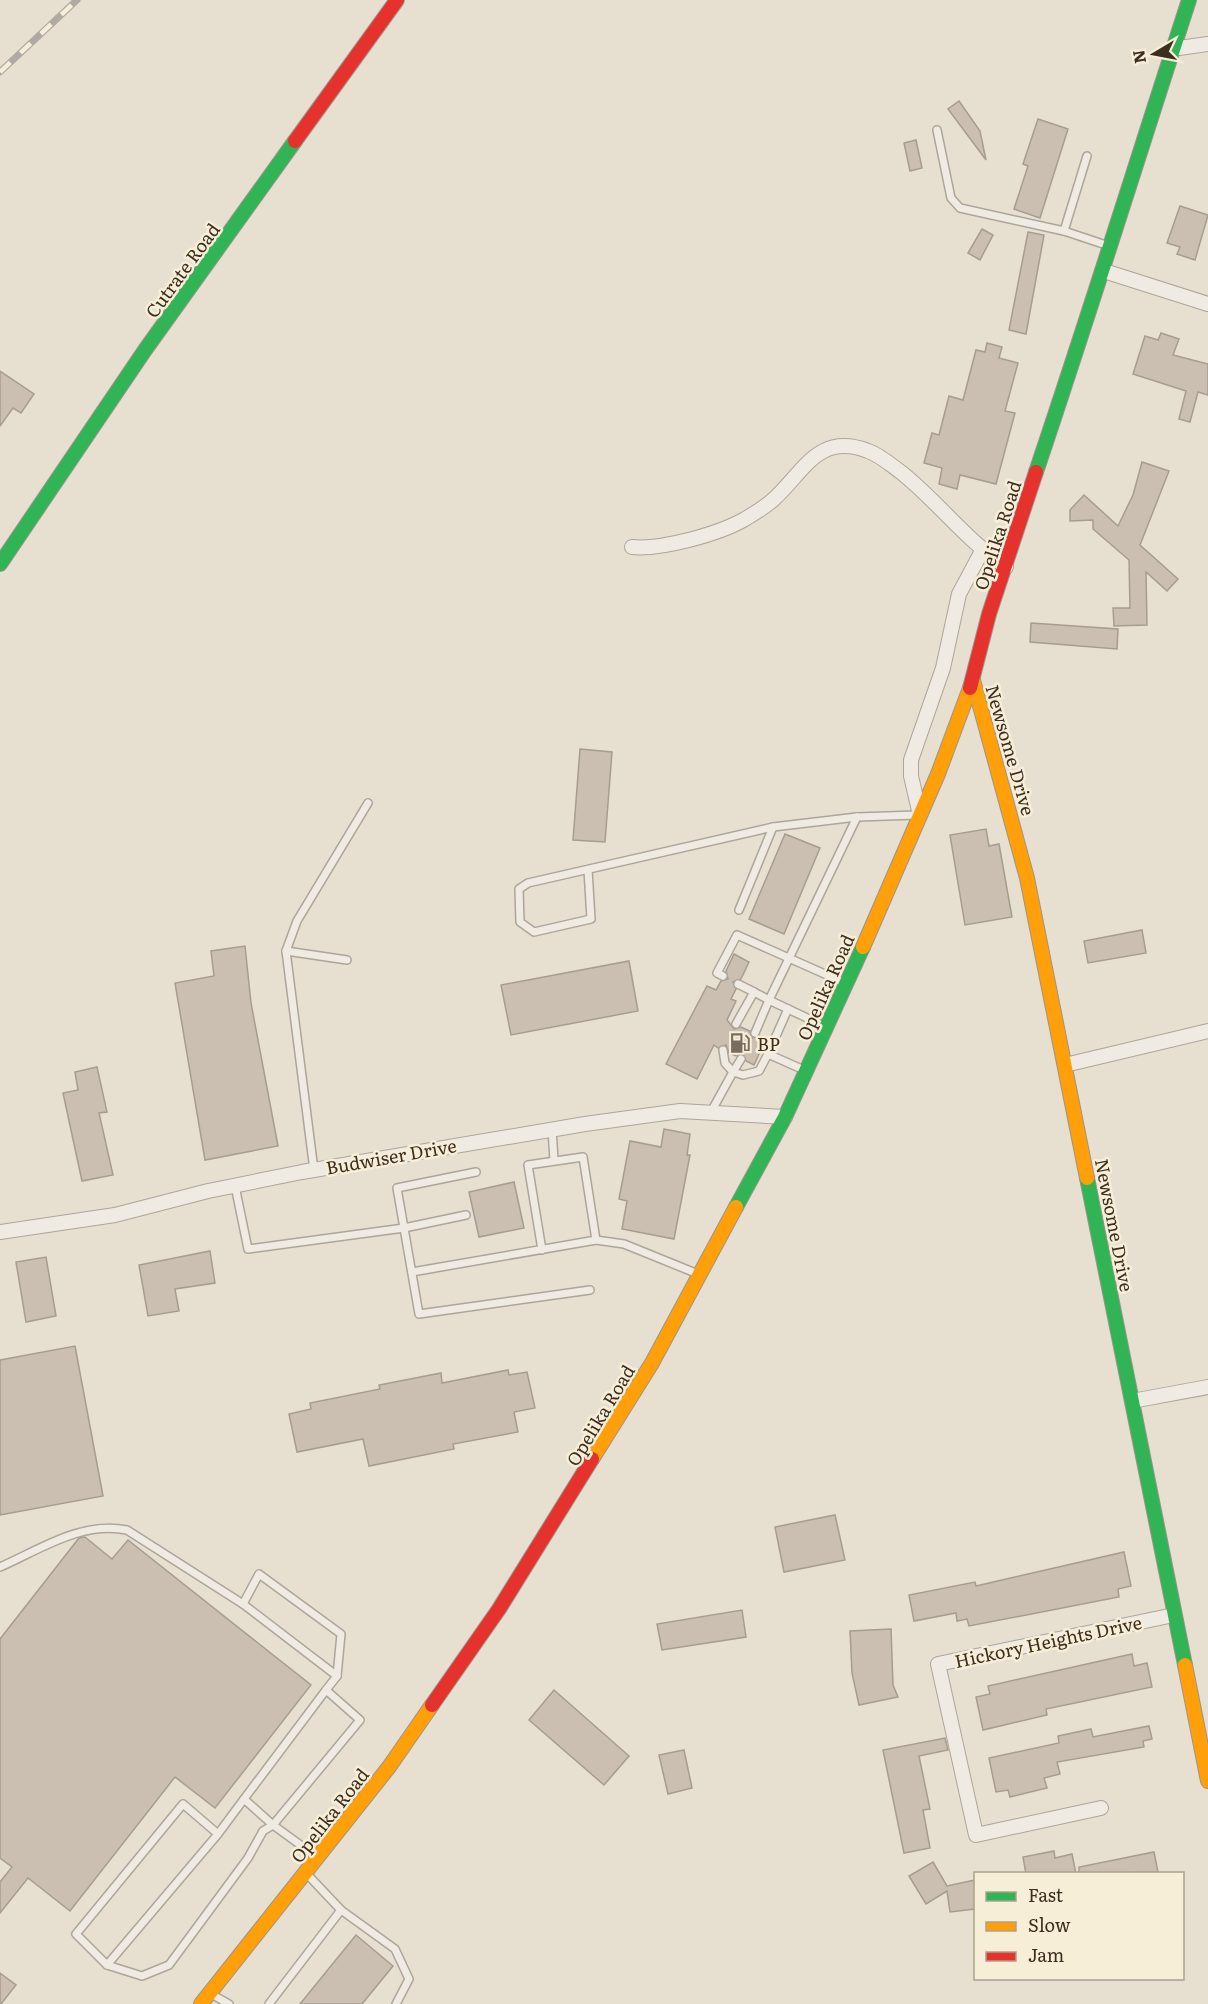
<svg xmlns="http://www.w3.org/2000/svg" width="1208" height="2004" viewBox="0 0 1208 2004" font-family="Literata,serif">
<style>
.building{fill:#cbbfb2;stroke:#a89c90;stroke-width:1.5}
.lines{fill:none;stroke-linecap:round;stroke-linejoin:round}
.lane-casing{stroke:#ada599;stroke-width:10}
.street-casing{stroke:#ada599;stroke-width:16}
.fast-casing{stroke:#9c958a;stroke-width:16}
.slow-casing{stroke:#9c958a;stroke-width:16}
.jam-casing{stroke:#9c958a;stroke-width:16}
.lane{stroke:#efebe3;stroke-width:7}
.street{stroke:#efebe3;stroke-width:14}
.fast{stroke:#30b455;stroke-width:14}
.slow{stroke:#ff9f0a;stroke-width:14}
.jam{stroke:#e5322d;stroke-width:14}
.rail-casing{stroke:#afaaa2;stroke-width:7}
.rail{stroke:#f7eed8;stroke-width:4.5;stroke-dasharray:14;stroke-linecap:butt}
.labels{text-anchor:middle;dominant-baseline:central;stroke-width:5;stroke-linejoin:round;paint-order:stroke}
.street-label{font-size:18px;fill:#3d2e20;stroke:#f7eed8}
.poi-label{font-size:18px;fill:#3d2e20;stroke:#f7eed8;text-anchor:start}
</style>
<rect width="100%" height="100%" fill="#e7e0d1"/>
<!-- building -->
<g class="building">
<polygon points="959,101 980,131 986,160 948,109"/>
<polygon points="1038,119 1068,129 1040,218 1014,209 1028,166 1023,164"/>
<polygon points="916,140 922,168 910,171 904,143"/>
<polygon points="1180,206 1208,215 1195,260 1177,254 1180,247 1167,243"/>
<polygon points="982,229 993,235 980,260 968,253"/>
<polygon points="1028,232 1044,235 1026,334 1009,330"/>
<polygon points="1161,333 1179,339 1173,355 1208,364 1208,395 1198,392 1190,422 1179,419 1186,391 1133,374 1145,336 1158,340"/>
<polygon points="987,343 1002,347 999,358 1018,363 1005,411 1015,413 996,484 960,475 957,489 939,484 942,468 924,463 932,433 939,435 949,396 963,400 976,350 985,352"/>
<polygon points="0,371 34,394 21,413 13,408 0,426"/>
<polygon points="1142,462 1169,471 1140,545 1178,579 1167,591 1146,572 1147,625 1114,626 1113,608 1130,608 1129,560 1093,529 1093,520 1070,521 1070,510 1084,495 1118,526 1133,495"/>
<polygon points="1031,623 1118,629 1117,649 1030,642"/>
<polygon points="580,749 612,752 605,842 573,840"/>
<polygon points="986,829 989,846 999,844 1012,917 965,925 950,835"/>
<polygon points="785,834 820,848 784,934 749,919"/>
<polygon points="1142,930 1146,953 1088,963 1084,941"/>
<polygon points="245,946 251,1003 278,1146 205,1160 175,983 214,976 211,951"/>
<polygon points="734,954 749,962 741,979 733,982 736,989 731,999 736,1001 727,1020 734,1029 741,1027 750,1031 752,1038 760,1036 766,1039 754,1065 746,1061 743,1054 736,1056 729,1053 726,1045 718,1048 714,1045 697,1079 666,1064 707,986 716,990 721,981 728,979 726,971"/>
<polygon points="629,961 638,1011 511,1035 501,985"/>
<polygon points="97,1067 107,1112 99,1113 113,1175 82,1181 63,1093 78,1090 75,1072"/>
<polygon points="664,1129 690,1134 687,1155 690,1155 674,1239 622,1229 627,1201 619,1199 630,1141 661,1147"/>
<polygon points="514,1182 524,1228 479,1237 469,1192"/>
<polygon points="210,1251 215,1283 175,1289 179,1311 148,1316 139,1265"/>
<polygon points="46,1257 56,1316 26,1322 16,1262"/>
<polygon points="75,1346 103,1496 0,1515 0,1360"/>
<polygon points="508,1370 509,1375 527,1372 535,1408 514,1412 518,1432 453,1444 454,1449 369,1466 363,1439 297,1452 289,1414 311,1409 310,1403 380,1389 379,1385 441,1373 442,1383"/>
<polygon points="835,1515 845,1560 784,1572 775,1527"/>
<polygon points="85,1537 112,1559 128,1540 311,1685 215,1808 175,1777 70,1911 28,1878 0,1913 0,1882 12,1867 0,1858 0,1639 79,1538"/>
<polygon points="1124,1552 1131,1586 1118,1589 1119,1597 969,1626 967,1619 957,1621 956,1613 914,1621 909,1595 975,1582 976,1586"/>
<polygon points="742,1610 746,1637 662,1650 657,1624"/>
<polygon points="891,1629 893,1685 898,1697 859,1705 852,1673 850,1631"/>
<polygon points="1132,1654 1134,1666 1147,1663 1152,1687 1046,1709 1047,1715 983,1730 976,1697 990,1694 988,1686"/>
<polygon points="554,1690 629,1756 604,1785 529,1720"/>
<polygon points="1149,1726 1152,1739 1143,1741 1144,1747 1057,1762 1060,1774 1044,1778 1047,1788 1010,1797 1008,1790 996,1792 989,1758 1059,1743 1058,1736 1091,1729 1093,1737"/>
<polygon points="945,1738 948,1750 919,1756 930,1809 923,1810 930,1848 904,1853 883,1750"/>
<polygon points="684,1750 692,1788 668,1794 659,1755"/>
<polygon points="1054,1851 1055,1858 1072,1854 1076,1874 1026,1874 1023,1857"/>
<polygon points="1154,1852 1158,1872 1079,1874 1079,1867"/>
<polygon points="933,1862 947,1886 975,1880 975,1909 950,1912 947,1891 926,1904 909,1876"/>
<polygon points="356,1935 393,1966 362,2004 300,2004"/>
<polygon points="0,1973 16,1985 1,2004 0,2004"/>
</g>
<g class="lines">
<!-- lane casing -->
<g class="lane-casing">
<g id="lane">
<polyline points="937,130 951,198 960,208 1064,231 1109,246"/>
<polyline points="1064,231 1087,156"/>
<polyline points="588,870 591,919 534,932 520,922 519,889 528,883 773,827 857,817 917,815"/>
<polyline points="739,910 773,827"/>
<polyline points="286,951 347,960"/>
<polyline points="723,976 717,973 737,935 845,983"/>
<polyline points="738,984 754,992"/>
<polyline points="788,1009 824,1026"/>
<polyline points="736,1024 754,992 769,1000 857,817"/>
<polyline points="755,1033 769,1000 788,1009 768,1054"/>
<polyline points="723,1050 725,1063 733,1072 741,1059"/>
<polyline points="711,1112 733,1072 743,1075 759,1071 768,1054 804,1070"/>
<polyline points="552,1129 554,1160"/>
<polyline points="314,1170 286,951 297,921 368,803"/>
<polyline points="476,1172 397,1188 419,1314 590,1290"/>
<polyline points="235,1186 248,1249 404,1228 466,1215"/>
<polyline points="596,1240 624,1244 698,1274"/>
<polyline points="412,1272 596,1240 583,1157 528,1165 542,1250"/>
<path d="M0 1567C41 1549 81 1521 127 1530L243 1604 337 1676"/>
<polyline points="243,1604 259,1574 341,1634 337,1676 326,1690"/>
<polyline points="218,1834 183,1804 76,1934 107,1965 218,1834 244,1799 273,1825 317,1857"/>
<polyline points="306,1873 341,1910 395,1949 409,1979 396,2004"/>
<polyline points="107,1965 142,1976 169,1965 248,1858 263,1831 273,1825 360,1720 326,1690 244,1799"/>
<polyline points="213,1995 229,2004"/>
<polyline points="269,2004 341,1910"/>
</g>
</g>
<!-- street casing -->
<g class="street-casing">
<g id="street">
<polyline points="1172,49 1208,44"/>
<polyline points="1104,271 1208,304"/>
<path d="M632 547C661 550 719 534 745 519 755 513 767 506 775 498 804 471 819 432 868 451 880 455 891 465 902 473 938 502 967 541 1006 567"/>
<polyline points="920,815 911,776 911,760 943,668 959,594 982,551"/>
<polyline points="1065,1065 1208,1031"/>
<polyline points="0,1232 115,1215 208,1191 302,1172 585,1124 680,1111 785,1117"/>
<polyline points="1132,1401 1208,1387"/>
<polyline points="1101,1808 976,1835 938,1664 1174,1615"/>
</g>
</g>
<!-- fast casing -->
<g class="fast-casing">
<g id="fast">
<path d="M1036 472C1089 315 1138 157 1189 0"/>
<polyline points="0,564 145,350 295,141"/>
<polyline points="1087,1178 1185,1665"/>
<polyline points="736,1207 785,1117 863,947"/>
</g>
</g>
<!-- slow casing -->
<g class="slow-casing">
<g id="slow">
<polyline points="973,680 1027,878 1087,1178"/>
<polyline points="863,947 938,774 970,688"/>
<polyline points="592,1459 652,1363 736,1207"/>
<polyline points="1185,1665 1208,1781"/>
<polyline points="201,2004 389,1767 432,1705"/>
</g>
</g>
<!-- jam casing -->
<g class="jam-casing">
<g id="jam">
<polyline points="295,141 397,0"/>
<polyline points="970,688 989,614 1036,472"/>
<polyline points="432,1705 499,1609 592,1459"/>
</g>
</g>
<!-- lane -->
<use href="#lane" class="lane"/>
<!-- street -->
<use href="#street" class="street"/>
<!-- fast -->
<use href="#fast" class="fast"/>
<!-- slow -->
<use href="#slow" class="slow"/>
<!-- jam -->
<use href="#jam" class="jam"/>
<!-- rail casing -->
<g class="rail-casing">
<polyline id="rail" points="0,72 77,0"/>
</g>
<!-- rail -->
<use href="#rail" class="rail"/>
</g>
<!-- icons -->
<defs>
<g id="fuel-bare" transform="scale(1.62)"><path d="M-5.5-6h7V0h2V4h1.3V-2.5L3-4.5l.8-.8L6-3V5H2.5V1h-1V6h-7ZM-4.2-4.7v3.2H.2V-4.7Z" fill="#786c5e" stroke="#f7eed8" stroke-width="2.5" paint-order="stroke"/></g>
</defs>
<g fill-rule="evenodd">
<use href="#fuel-bare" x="740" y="1043"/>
</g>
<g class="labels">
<!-- street labels -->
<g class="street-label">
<text transform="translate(182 270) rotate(-54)">Cutrate Road</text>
<text transform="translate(997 535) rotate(-72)">Opelika Road</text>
<text transform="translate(1011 750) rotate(74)">Newsome Drive</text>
<text transform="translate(825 987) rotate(-66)">Opelika Road</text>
<text transform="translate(391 1156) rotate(-10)">Budwiser Drive</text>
<text transform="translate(1115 1225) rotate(79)">Newsome Drive</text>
<text transform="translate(600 1415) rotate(-59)">Opelika Road</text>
<text transform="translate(1048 1641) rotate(-12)">Hickory Heights Drive</text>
<text transform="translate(329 1815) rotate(-52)">Opelika Road</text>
</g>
<!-- poi labels -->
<g class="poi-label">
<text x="757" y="1043">BP</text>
</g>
</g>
<!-- legend -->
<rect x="974" y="1872" width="210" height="108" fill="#f7eed8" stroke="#ada18e" stroke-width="1.5"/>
<rect x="986" y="1892" width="30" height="9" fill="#30b455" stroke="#ada18e" stroke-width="1.5"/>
<text x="1028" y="1902" font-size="18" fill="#3d2e20">Fast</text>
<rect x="986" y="1922" width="30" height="9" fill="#ff9f0a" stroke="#ada18e" stroke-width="1.5"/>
<text x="1028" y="1932" font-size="18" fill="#3d2e20">Slow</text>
<rect x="986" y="1952" width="30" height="9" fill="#e5322d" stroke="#ada18e" stroke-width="1.5"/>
<text x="1028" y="1962" font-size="18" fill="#3d2e20">Jam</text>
<!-- north arrow -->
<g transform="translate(1154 54) rotate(260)" stroke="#f7eed8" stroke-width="4.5" paint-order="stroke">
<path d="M0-4.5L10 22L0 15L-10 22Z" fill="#3d2e20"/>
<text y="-9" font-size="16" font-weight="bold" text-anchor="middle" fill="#3d2e20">N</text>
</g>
</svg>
